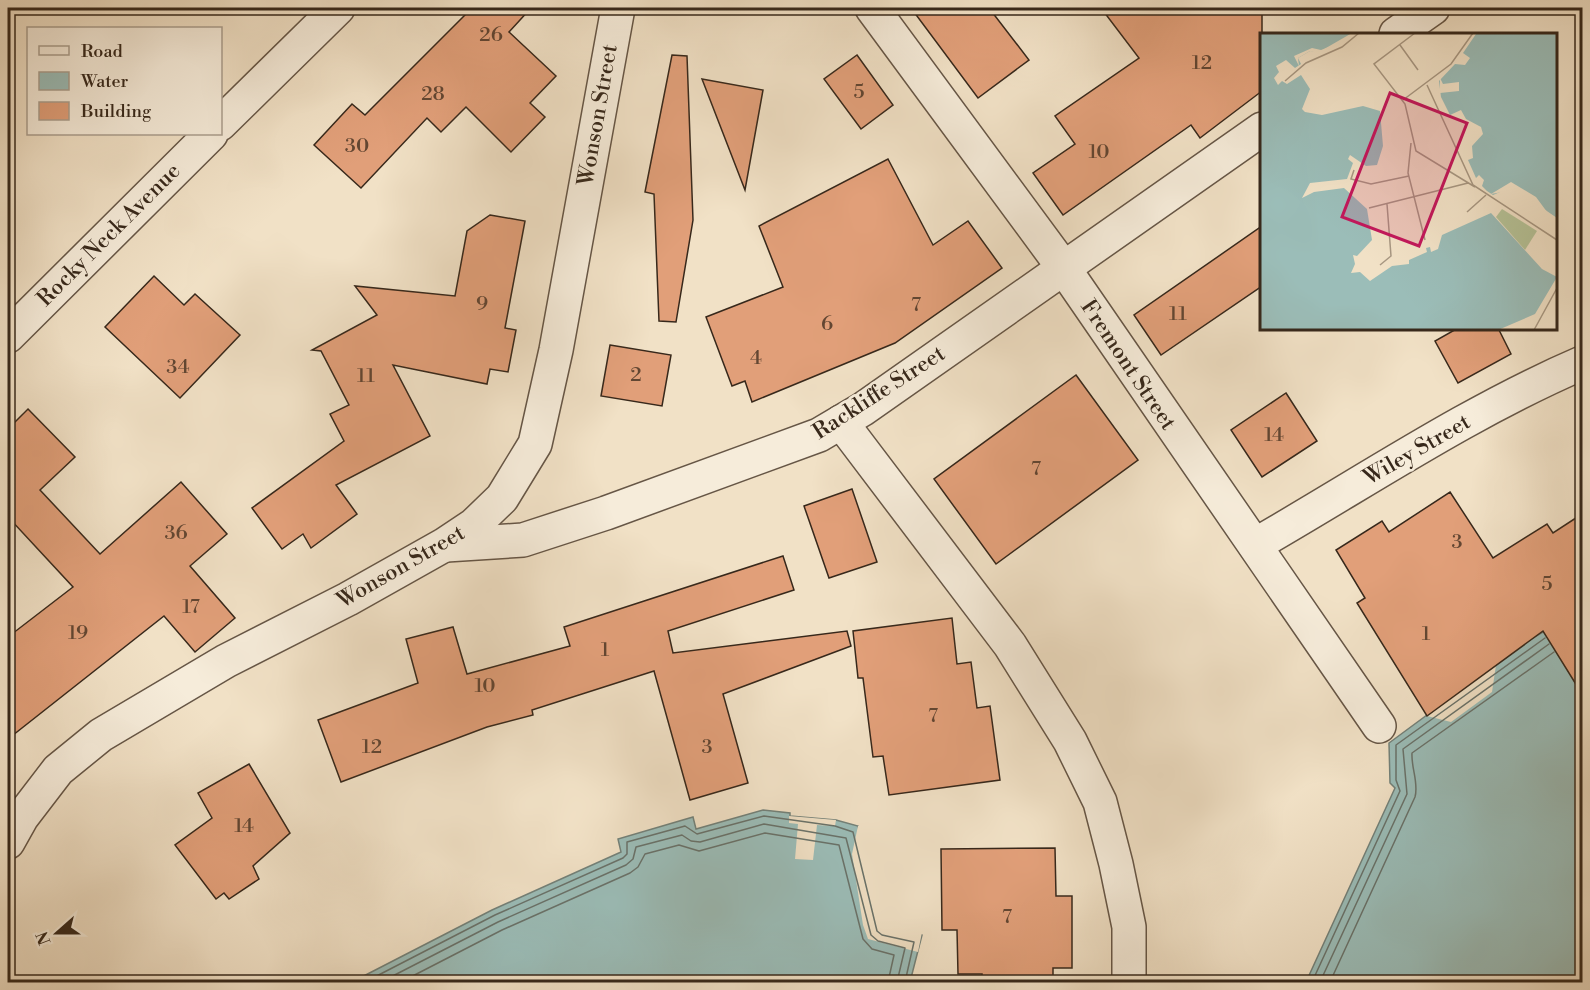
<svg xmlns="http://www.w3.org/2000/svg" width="1590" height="990" viewBox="0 0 1590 990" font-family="'Libre Bodoni',serif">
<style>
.water{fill:#9bbdb8;stroke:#738179;stroke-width:1.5}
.pier{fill:#f1e1c6}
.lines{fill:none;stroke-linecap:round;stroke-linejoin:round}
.shore{stroke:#69726a;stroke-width:1.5}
.building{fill:#e19f79;stroke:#37281b;stroke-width:1.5}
.minor-casing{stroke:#665646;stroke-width:36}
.minor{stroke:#f6ecda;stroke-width:33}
.labels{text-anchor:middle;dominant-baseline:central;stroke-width:5;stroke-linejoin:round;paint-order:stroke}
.number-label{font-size:20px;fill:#624632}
.street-label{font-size:22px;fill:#37281b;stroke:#f6ecda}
.inset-road{fill:none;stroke:#a79782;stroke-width:1.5}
.view{fill:#c2185b;fill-opacity:0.15;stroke:#c2185b;stroke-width:3}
.inset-edge{fill:none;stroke:#37281b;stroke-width:3}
</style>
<rect width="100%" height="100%" fill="#f1e1c6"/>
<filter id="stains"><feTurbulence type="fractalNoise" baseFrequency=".00333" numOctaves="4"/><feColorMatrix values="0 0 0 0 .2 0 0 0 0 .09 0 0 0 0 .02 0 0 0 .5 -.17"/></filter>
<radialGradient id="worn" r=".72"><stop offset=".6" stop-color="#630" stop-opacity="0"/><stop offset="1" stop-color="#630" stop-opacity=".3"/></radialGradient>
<!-- water -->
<g class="water">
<polygon points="1582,609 1582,982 1306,982 1395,788 1390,783 1389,743 1526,642"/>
<polygon points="763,810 790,813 790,816 836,820 858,826 883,929 922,935 910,982 352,982 492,910 621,852 618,839 693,817 696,829"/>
</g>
<!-- pier -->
<g class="pier">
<polygon points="1496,665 1492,692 1451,722 1427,716"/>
<polygon points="789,816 836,820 835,826 817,825 813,860 795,859 798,824 789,823"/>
<polygon points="858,826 861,826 885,926 922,932 918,952 868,939 863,925 852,854"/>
</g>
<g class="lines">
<!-- shore -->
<g class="shore">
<polyline points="365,982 495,915 623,858 627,854 627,842 685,826 697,834 764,816 835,826 853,832 877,931 882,935 914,942 905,982"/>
<polyline points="381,982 498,922 626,865 633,859 636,847 682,835 691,841 700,842 764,824 846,838 871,935 878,941 905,948 897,982"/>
<polyline points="401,982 502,930 630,873 638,867 645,854 679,845 699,851 765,833 839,845 863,939 872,949 894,955 888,982"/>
<polyline points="1312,982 1400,791 1396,780 1396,745 1545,638"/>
<polyline points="1320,982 1407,794 1403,749 1549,644"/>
<path d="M1330 982 1415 797C1419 783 1411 768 1412 753L1554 652"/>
</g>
</g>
<!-- building -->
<g class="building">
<polygon points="472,8 531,8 509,32 556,76 530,103 545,117 511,152 466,107 441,132 427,118 361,188 314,145 352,104 365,115"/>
<polygon points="911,8 989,8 1029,60 978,98"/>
<polygon points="1101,8 1262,8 1262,91 1200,138 1191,125 1063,215 1033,173 1075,144 1055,116 1139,58"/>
<polygon points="672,55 687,56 693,220 676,322 659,321 654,194 645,192"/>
<polygon points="857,55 893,105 861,129 824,79"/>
<polygon points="702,79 763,90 745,190"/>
<polygon points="888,159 933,245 968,221 1002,268 895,343 752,402 745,381 732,386 706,317 783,287 759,226"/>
<polygon points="490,215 525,221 505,328 516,330 508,372 490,369 487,384 393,365 430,436 336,485 357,514 311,548 303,534 282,549 252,508 344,441 330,414 349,405 321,351 312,350 377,315 355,286 455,296 467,231"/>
<polygon points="1262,226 1262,286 1161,355 1134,315"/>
<polygon points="154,276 184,305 195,294 240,335 180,398 105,327"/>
<polygon points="1458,328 1498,328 1511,354 1458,383 1435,341"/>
<polygon points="610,345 671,355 662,406 601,396"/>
<polygon points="1076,375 1138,460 996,564 934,479"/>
<polygon points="1286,393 1317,441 1262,477 1231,430"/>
<polygon points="28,409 75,457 40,490 100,554 181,482 227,534 190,566 235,618 195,652 164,616 8,739 8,637 73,587 10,519 8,521 8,429"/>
<polygon points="852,489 877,562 829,578 804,506"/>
<polygon points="1450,492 1493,558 1547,524 1553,533 1582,514 1582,694 1543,631 1427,716 1357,603 1365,598 1336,550 1382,521 1389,532"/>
<polygon points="783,556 794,590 668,631 673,653 847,631 851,646 723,694 748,783 690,800 654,671 532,710 533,715 487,727 341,782 318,720 418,683 406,639 453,627 467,674 570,646 564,627"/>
<polygon points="952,618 957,664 971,662 977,708 990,706 1000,780 889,795 883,756 873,757 863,678 858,678 853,631"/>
<polygon points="249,764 290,833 253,866 259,879 229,899 224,893 216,899 175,845 212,818 198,793"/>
<polygon points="1055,848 1056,896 1072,896 1072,968 1053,968 1053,982 982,982 982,974 958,974 957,930 942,930 941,849"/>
</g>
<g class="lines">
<!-- minor casing -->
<g class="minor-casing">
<g id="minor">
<polyline points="872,8 1063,267 1379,726"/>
<polyline points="1396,34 1433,8"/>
<polyline points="220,124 338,8"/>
<polyline points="8,336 211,134"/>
<polyline points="841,422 1010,645 1070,741 1100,802 1116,864 1129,927 1129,982"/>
<polyline points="446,545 523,540 606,513 819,435 863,409 1262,129"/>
<path d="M1255 545C1363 483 1468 412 1582 363"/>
<polyline points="8,842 22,817 58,770 101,735 226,661 348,599 444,545 474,525 502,498 535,444 556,350 618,8"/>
</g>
</g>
<!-- minor -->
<use href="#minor" class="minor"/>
</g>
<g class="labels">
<!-- number labels -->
<g class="number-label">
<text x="491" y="35">26</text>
<text x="1202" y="63">12</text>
<text x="859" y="92">5</text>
<text x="433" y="94">28</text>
<text x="357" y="146">30</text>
<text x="1099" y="152">10</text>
<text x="482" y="304">9</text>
<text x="916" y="305">7</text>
<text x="1178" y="314">11</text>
<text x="827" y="324">6</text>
<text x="756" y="358">4</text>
<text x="178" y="367">34</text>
<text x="636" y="375">2</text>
<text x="366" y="376">11</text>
<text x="1274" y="435">14</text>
<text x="1036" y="469">7</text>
<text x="176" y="533">36</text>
<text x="1457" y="542">3</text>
<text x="1547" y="584">5</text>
<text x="191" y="607">17</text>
<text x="78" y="633">19</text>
<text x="1426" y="634">1</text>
<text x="605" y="650">1</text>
<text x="485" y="686">10</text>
<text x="933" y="716">7</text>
<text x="372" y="747">12</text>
<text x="707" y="747">3</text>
<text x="244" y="826">14</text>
<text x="1007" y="917">7</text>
</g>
<!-- street labels -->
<g class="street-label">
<text transform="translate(598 115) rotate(-80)">Wonson Street</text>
<text transform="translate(109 235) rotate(-45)">Rocky Neck Avenue</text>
<text transform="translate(1128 365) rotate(56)">Fremont Street</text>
<text transform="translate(879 393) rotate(-33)">Rackliffe Street</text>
<text transform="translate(1417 450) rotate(-30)">Wiley Street</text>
<text transform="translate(401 567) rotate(-30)">Wonson Street</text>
</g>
</g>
<!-- overview -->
<g transform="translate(1260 33)">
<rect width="297" height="297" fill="#f1e1c6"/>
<path d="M242 176 277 198 265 217 236 184Z" fill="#b6c398"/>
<path d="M0 0H92L59 19 50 18 38 25 41 31 35 35 26 27 16 33 19 39 14 45 18 52 22 48 27 51 41 42 50 56 42 76 45 79 62 82 103 73 120 78 123 113 117 132 106 133 90 122 88 126 93 130 87 146 50 150 42 165 54 159 84 155 107 176 112 207 97 223 93 222 95 231 91 240 100 239 110 248 132 233 149 231V227L167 219 166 215 170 214 171 219 178 216 182 202 231 180 282 236 297 244 275 281 238 297H0ZM222 0H297V185L252 154 233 162 227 158 222 153 224 147 219 142 216 145 208 127 213 125 212 113 223 101 221 94 206 86 201 77 190 82 181 64 179 48 195 31 205 32 210 25 203 20 216 1Z" fill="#9bbdb8"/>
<path d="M92 0H95L93 4 87 8 61 21 50 18 38 25 39 33 34 23 52 15 61 17 87 7ZM180 45 183 51 199 49V58L180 60ZM251 149 276 164 290 183 254 157 231 161Z" fill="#f1e1c6"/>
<path class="inset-road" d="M155 0 114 31 145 71 156 118 215 154M140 12 158 37M25 48 46 30 82 14 99 0M167 52 213 152 297 207M143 67 191 31 213 0M151 110 148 140 165 207M94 137 91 146 111 151 149 143M109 175 208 150M207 179 226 162M120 232 131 223 127 171M274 297 297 255"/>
<path class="view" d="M130 60 207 90 159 213 82 184Z"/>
<rect width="297" height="297" class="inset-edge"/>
</g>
<!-- margin -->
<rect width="1590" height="990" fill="none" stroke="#f1e1c6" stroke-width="30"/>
<rect x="9" y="9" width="1572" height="972" fill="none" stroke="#37281b" stroke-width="3"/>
<rect x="15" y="15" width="1560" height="960" fill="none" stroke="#37281b" stroke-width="1.5"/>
<!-- legend -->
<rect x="27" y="27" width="195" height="108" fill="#f6ecda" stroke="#aa9e8e" stroke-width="1.5"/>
<rect x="39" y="46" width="30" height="9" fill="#f6ecda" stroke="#aa9e8e" stroke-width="1.5"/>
<text x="81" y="57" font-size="18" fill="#37281b">Road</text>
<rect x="39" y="72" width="30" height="18" fill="#9bbdb8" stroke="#aa9e8e" stroke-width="1.5"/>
<text x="81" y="87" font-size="18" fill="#37281b">Water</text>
<rect x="39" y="102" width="30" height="18" fill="#e19f79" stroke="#aa9e8e" stroke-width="1.5"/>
<text x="81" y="117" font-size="18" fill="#37281b">Building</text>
<!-- north arrow -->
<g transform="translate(57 933) rotate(249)" stroke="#f6ecda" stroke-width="4.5" paint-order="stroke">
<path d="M0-4.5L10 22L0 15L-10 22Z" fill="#37281b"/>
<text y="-9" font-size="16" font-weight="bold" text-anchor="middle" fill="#37281b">N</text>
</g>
<rect width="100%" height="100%" filter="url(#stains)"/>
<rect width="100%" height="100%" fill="url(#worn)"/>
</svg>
